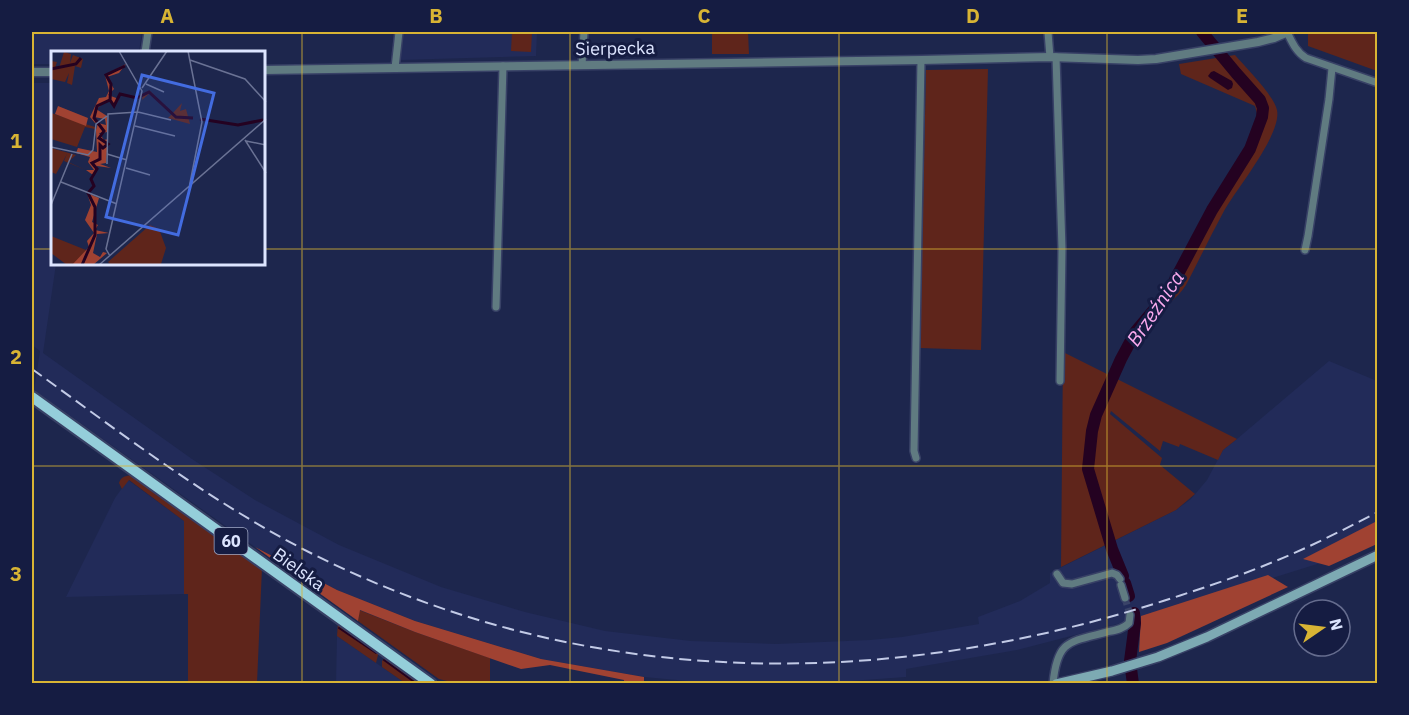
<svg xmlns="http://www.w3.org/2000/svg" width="1409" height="715" viewBox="0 0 1409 715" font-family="'IBM Plex Sans',sans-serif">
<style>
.built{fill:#222b59}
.green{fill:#5f251b}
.forest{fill:#a04232}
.water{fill:#240221}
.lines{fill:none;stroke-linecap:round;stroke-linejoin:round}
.stream{stroke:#240221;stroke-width:2}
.river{stroke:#240221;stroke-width:12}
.minor-tunnel{stroke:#3a4368;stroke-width:7;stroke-dasharray:7 3.5;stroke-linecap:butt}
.minor-casing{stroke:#384166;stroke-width:10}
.tertiary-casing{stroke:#384166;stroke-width:11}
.secondary-casing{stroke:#384166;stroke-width:12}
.primary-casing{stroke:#384166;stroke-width:14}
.minor{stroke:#607b81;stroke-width:7}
.tertiary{stroke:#607b81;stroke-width:8}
.secondary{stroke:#7daab3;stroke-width:9}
.primary{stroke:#94ceda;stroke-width:10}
.rail{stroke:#c2cae6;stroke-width:2;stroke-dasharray:12 6;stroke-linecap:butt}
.grid{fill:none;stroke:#d8b434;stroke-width:1.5;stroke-opacity:0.55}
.labels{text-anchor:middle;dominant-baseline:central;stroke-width:6;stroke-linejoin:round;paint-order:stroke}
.shield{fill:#151c42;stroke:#a1a9c6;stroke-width:1.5}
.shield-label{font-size:16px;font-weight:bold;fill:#dde5ff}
.street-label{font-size:18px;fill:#dde5ff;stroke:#151c42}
.water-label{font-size:20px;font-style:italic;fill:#faaaee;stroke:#151c42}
.inset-river{fill:none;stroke:#240221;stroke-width:3}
.inset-road{fill:none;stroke:#6a7294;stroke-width:1.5}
.view{fill:#436ce0;fill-opacity:0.15;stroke:#436ce0;stroke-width:3}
.inset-edge{fill:none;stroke:#dde5ff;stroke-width:3}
.neatline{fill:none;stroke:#d8b434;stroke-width:2}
.grid-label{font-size:20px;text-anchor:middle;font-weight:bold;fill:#d8b434}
</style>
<rect width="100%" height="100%" fill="#1d264d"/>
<!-- built -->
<g class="built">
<polygon points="32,32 142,32 139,52 52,52 52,64 32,64"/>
<polygon points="404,32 537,32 536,56 400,60"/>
<polygon points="32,83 52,83 52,264 56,264 43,353 192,459 255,500 339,545 441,587 525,612 605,631 691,641 776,644 870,640 902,637 979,624 978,617 1020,601 1050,583 1050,573 1176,510 1191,499 1207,480 1223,450 1237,439 1329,361 1377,381 1377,543 1362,550 1160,613 1017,650 906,669 906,677 822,683 720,684 644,677 541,659 415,621 337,590 255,547 34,390 40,351 32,345"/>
<polygon points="128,480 184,521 184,594 66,597 115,498"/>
<polygon points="337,636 405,683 336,684"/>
</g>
<!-- green -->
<g class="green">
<polygon points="512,32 532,32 531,52 511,51"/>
<polygon points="712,32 748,32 749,54 712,54"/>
<polygon points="1308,32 1377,32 1377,71 1308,46"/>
<path d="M1235 55C1246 68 1273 94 1277 110 1282 134 1237 188 1224 211 1211 235 1199 260 1186 285 1177 299 1164 306 1153 318 1138 337 1128 358 1117 379L1237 439 1223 450 1218 460 1180 444 1179 447 1163 441 1160 451 1111 411 1110 414 1162 458 1160 465 1195 494 1176 510 1061 567 1063 352 1109 375 1129 335 1166 290 1177 270 1200 221 1242 153 1254 129 1258 117 1255 106 1181 74 1179 64Z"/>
<polygon points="988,69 981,350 920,348 926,70"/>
<path d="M132 475 262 568 257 683H188V594H184V521L129 480 122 489 119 483C121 476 126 476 132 475Z"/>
<polygon points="359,610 415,632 490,658 490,683 455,683 439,679 358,621"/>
<polygon points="338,623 379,651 376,663 337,636"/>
<polygon points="386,657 424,683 405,683 382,667 382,661"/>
</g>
<!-- forest -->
<g class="forest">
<polygon points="1377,521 1377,544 1329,566 1303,559"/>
<polygon points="255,547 337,590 415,621 541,659 644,677 644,683 624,683 624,680 550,665 521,669 415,632 360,610 358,621"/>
<polygon points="1268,575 1288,587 1167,643 1139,652 1141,616"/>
</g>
<!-- water -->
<polygon class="water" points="1214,71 1232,81 1233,84 1232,88 1228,90 1210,78 1208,76 1211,72"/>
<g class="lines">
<!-- stream -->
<g class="stream">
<polyline points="339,628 376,653"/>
<polyline points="384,660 417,684"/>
</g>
<!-- river -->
<g class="river">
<polyline points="1123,576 1112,549 1088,469 1092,431 1096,415 1121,359 1136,331 1168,293 1212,210 1250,149 1262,117 1263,108 1260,100 1236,73 1202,32"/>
<polyline points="1125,583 1129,596"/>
<polyline points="1133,684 1130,661 1135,623 1134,613"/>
</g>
<!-- minor-tunnel -->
<polyline class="minor-tunnel" points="1125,598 1130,615"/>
<!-- minor casing -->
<g class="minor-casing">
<g id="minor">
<polyline points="1048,32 1050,57"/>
<path d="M1287 32C1292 42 1296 52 1306 58L1378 83"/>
<polyline points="145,52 148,32"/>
<polyline points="1056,57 1062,249 1060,381"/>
<polyline points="582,65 584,32"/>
<polyline points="395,68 399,32"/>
<polyline points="1305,250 1308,236 1329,99 1332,68"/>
<polyline points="496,307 503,66"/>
<polyline points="916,458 914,451 921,60"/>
<polyline points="1057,574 1063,583 1072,584 1112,573 1117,575 1120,579"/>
<polyline points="1121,585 1125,598"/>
<path d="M1053 684C1057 640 1069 642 1107 632 1116 630 1123 629 1129 623L1130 615"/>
</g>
</g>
<!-- tertiary casing -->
<g class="tertiary-casing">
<g id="tertiary">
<polyline points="264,70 921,60 1050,57 1138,60 1156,59 1258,42 1274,38 1288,32"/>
<polyline points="32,72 52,72"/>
</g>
</g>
<!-- secondary casing -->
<g class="secondary-casing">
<polyline id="secondary" points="1056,684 1112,671 1158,657 1207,637 1378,555"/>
</g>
<!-- primary casing -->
<g class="primary-casing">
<polyline id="primary" points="32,397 431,684"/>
</g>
<!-- minor -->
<use href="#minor" class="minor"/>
<!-- tertiary -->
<use href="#tertiary" class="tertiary"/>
<!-- secondary -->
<use href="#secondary" class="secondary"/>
<!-- primary -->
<use href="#primary" class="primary"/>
<!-- rail -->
<path class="rail" d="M32 369C128 438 222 511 329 562 595 690 886 690 1163 601 1200 589 1237 577 1273 562 1308 548 1343 530 1378 512"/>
</g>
<!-- grid -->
<path class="grid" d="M302 32V684M570 32V684M839 32V684M1107 32V684M32 249H52M264 249H1378M32 466H1378"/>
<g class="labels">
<!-- shield labels -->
<rect class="shield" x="214.5" y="528" width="33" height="26" rx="4.5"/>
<g class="shield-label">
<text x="231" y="541">60</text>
</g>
<!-- street labels -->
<g class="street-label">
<text transform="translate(615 48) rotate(-1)">Sierpecka</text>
<text transform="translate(299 569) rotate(36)">Bielska</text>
</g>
<!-- water labels -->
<g class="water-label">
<text transform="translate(1155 308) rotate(-56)">Brzeźnica</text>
</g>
</g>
<!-- overview -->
<g transform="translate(51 51)">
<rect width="214" height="214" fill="#1d264d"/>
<path d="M13 1 20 3 19 12 22 4 32 8 30 17 24 15 21 34 16 32 18 22 14 31 0 28V10L6 11 4 17H8ZM99 40 121 63 131 52 129 60 135 58 139 73 117 67 121 63 99 42 91 49 92 43ZM0 62 44 76V78L34 76 26 96 0 88ZM0 97 25 104 17 111 35 119 13 110 16 103 5 123 0 121ZM99 174 108 178 115 197 110 213 60 214 57 211ZM0 185 35 199 26 213 16 214 0 202Z" fill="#5f251b"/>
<path d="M75 13 68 22 56 26 63 38 57 44 68 48 63 55 57 49 45 58 56 65 57 81 48 82 53 89 57 88 55 112 49 113 60 117 46 115 42 124 35 119H43L37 111 39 106 25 102 27 97 46 101 45 79 47 72 55 74 54 68 43 66 46 71 44 72 39 66 48 47 55 46 58 40 54 24ZM7 55 37 67 35 75 4 63ZM36 142 48 147 41 171 47 174 44 179 58 182 46 183 42 202 49 206 52 201 56 202 42 214H21L38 196 36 190 43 182 34 169 40 154Z" fill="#a04232"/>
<path class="inset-river" d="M0 18 25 13 30 7M59 49 60 33 55 24 74 15M149 68 187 74 212 69M31 214 44 184V156L37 142 43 135 40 128 46 118 41 112 49 108V94L52 97 57 93 48 87 53 80 43 67 46 55 59 49 63 55 69 43 86 47 98 41 125 66 142 67"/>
<path class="inset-road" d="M137 0 151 71 138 137M139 9 194 28 215 51M95 33 113 41M91 37 116 0M87 61 120 69M84 75 124 85M194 89 215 122M195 90 215 94M0 96 37 104 42 99 45 73 56 65M56 103 76 109M56 113 57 63 87 61M75 117 99 124M10 131 66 153M0 154 21 103M59 205 55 198 91 40 68 0M48 214 215 68"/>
<path class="view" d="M91 24 163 42 127 184 55 166Z"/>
<rect width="214" height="214" class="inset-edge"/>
</g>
<!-- border -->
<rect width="1409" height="715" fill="none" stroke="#151c42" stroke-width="66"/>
<!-- north arrow -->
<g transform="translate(1322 628) rotate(76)"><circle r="28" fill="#151c42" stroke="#656c8e" stroke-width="1.5"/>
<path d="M0-4.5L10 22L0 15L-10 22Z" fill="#d8b434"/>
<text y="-9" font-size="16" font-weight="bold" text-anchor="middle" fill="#dde5ff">N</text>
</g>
<rect x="33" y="33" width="1343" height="649" class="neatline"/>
<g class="grid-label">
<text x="167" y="23">A</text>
<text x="436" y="23">B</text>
<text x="704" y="23">C</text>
<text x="973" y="23">D</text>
<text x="1242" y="23">E</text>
<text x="16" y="148">1</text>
<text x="16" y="364">2</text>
<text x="16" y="581">3</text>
</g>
</svg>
